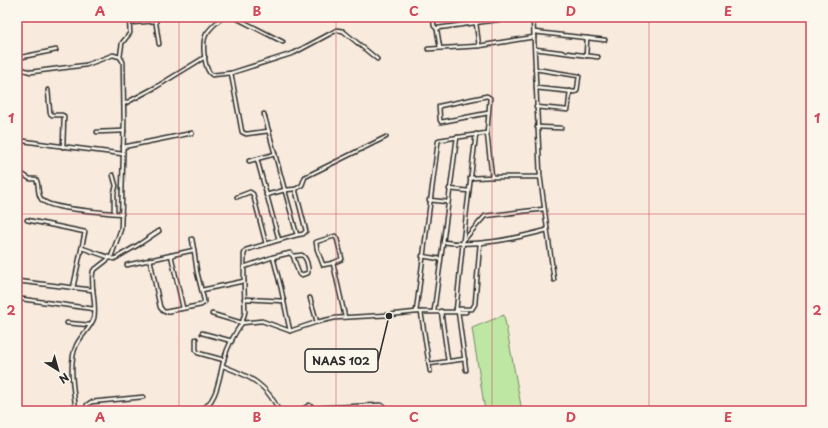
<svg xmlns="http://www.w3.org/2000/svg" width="828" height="428" viewBox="0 0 828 428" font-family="'Playpen Sans',sans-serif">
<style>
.green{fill:#bde7a3;stroke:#748967}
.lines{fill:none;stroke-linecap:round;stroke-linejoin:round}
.minor-casing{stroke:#2b2b2b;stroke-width:5.5}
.minor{stroke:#fbf7ec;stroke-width:2.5}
.grid{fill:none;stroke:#d1495b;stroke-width:1;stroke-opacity:0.55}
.leader{fill:none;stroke:#2b2b2b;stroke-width:1.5}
.callout-dot{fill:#2b2b2b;stroke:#fbf7ec;stroke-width:1.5}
.callout{fill:#fbf7ec;stroke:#2b2b2b;stroke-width:1.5}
.callout-label{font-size:11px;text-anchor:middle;font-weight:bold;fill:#2b2b2b}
.neatline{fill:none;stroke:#d1495b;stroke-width:1.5}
.grid-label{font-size:13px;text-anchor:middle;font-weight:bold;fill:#d1495b}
</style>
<rect width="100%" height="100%" fill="#f8eadd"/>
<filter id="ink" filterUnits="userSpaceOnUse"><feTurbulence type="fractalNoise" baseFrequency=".025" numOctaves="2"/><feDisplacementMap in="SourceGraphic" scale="8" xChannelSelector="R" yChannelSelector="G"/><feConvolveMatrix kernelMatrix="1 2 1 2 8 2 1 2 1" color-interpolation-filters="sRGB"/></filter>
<g filter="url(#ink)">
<!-- green -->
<polygon class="green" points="504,315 522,411 485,411 472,328"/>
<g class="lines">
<!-- minor casing -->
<g class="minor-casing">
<g id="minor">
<polyline points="155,17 159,44"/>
<path d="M223 17C217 22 211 27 207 33 201 41 204 70 212 75L231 73 294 53 337 30 343 31 377 59"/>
<polyline points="234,17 283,42"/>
<polyline points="433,17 434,26 437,29"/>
<polyline points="533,17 540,175 554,280"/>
<polyline points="130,23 156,21"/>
<polyline points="476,23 479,46"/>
<polyline points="534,32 605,40"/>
<polyline points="440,48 437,30 438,28 518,17"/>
<polyline points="428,49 479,46 534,37"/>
<polyline points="535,49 598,57"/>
<polyline points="586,56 587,38"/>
<polyline points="120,57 122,43 130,33 129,17"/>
<polyline points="17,58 56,50"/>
<path d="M17 63 24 70 31 72 86 65 113 55 120 57 123 62 124 123 121 229 111 257 93 271C90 287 97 303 94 318 91 328 80 336 76 346 68 364 74 392 76 411"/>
<polyline points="535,69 579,76 577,91 575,92 536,88"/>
<polyline points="231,73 242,132 246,134 269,131"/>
<polyline points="48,90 50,113 52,115 62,115 64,116 63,147"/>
<polyline points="124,104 156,87 205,57"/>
<polyline points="536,107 568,110 570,91"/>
<polyline points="537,127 561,128"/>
<polyline points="97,132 124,131"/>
<polyline points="17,140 52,145 123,154"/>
<polyline points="123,147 192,133"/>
<polyline points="257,159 279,240 297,235 264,114"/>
<polyline points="249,161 275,154"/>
<path d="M19 172 30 179H36C40 185 36 194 42 200 52 210 106 212 122 214"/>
<polyline points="113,175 116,186 114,193 114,213"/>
<polyline points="493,177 540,177"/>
<polyline points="470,178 492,177 487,133 490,98 487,96 439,106 440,120 441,122 488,113"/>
<polyline points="449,189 469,191"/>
<polyline points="266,195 285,190 296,189"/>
<polyline points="237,197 250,192 253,194 266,244"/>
<polyline points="429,200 448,202"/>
<polyline points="27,220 85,232 73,288"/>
<polyline points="297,235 303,234 306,231 296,192 296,189 302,185 305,177 386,137"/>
<polygon points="335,236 337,239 342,259 333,263 323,265 317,249 316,242"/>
<polyline points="463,241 485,216 544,209"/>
<path d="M443 242C477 247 513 239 547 230"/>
<polyline points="82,248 114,259 138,245 159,231"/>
<polyline points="171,255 183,308"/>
<polyline points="422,256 440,259"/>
<path d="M273 257 290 253 293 256 299 274 301 275 308 273C309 268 307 258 302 255L293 256"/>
<polyline points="150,259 160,307 163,311 165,312 201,305 204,303 204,300 197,272 194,250"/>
<polyline points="333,263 345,317"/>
<polyline points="127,265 194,250 192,239"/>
<polyline points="244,267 273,257 281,288 290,331"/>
<polyline points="17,281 93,290"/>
<polyline points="202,290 244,281 244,254 246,250 279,240"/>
<polyline points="310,298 317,322"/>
<polyline points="22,299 94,309"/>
<polyline points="244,299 284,301"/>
<polyline points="456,309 472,309 475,304 480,243"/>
<polyline points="434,311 457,137"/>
<polyline points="441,311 448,361"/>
<polyline points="456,311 463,241 476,134"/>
<polyline points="458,311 466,370"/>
<polyline points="416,312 438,142 439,140 487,133"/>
<polyline points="421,312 430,371"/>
<polyline points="212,314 242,323 245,312 244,281"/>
<polyline points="67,323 90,325"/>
<polyline points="202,333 232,341"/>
<polyline points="196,339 196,350 198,353 224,360"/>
<polyline points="429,364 465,359"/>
<path d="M223 366C249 376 267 384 279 411"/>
<polyline points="208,405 213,411"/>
<polyline points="315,408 380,405 383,406 385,411"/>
<polyline points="85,411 87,405 91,402 143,397"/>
<path d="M199 411C218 403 219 376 224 359 228 346 234 334 242 323L262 321 290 331 317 322 335 318 388 315 416 312H466"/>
<polyline points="300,411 309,405 318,411"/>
</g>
</g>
<!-- minor -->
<use href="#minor" class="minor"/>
</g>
</g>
<!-- grid -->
<path class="grid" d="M179 17V411M336 17V411M492 17V411M649 17V411M17 214H811"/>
<!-- callouts -->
<path class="leader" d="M389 316L378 361"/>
<circle class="callout-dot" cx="389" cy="316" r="4"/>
<rect class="callout" x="305" y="349" width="73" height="23" rx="4"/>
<g class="callout-label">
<text x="341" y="365">NAAS 102</text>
</g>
<!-- margin -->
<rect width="828" height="428" fill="none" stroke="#fbf7ec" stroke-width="44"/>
<!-- north arrow -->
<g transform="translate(58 370) rotate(143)" stroke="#fbf7ec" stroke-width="3" paint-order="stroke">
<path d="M0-3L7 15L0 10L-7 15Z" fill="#2b2b2b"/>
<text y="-6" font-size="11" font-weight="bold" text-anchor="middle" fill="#2b2b2b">N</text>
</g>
<rect x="22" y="22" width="784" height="384" class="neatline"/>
<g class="grid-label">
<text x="100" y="16">A</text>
<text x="257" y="16">B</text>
<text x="414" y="16">C</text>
<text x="571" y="16">D</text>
<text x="728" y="16">E</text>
<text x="11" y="123">1</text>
<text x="817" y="123">1</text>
<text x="11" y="315">2</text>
<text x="817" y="315">2</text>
<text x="100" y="422">A</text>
<text x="257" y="422">B</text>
<text x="414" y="422">C</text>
<text x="571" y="422">D</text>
<text x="728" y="422">E</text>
</g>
</svg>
